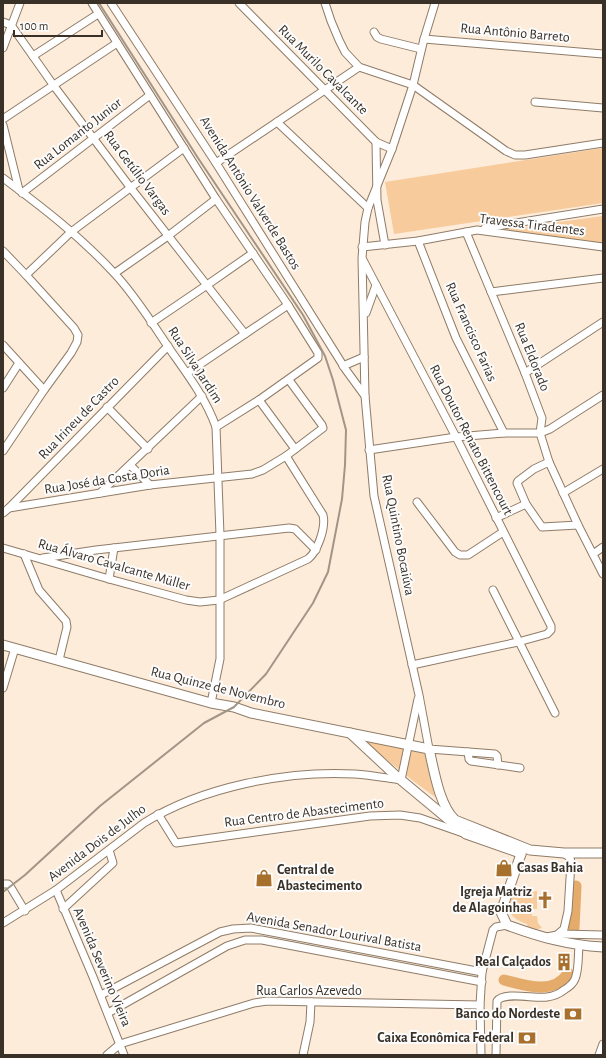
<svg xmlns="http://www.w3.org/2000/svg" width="606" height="1058" viewBox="0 0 606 1058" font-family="'Alegreya Sans',sans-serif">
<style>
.green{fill:#f7cb9b}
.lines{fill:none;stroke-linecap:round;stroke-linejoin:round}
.river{stroke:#e5ab6a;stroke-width:11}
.minor-casing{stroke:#8f7c68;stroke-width:9}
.major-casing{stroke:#8f7c68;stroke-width:11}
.minor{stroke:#fff;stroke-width:7}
.major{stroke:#fff;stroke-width:9}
.rail{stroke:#a29587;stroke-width:2}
.labels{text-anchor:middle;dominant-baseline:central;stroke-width:4;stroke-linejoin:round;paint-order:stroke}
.street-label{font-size:14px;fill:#393128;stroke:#fcfcfc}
.poi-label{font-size:14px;font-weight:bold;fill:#393128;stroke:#fcfcfc;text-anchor:end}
</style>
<rect width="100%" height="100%" fill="#fdecda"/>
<!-- green -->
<g class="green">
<polygon points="603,148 603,203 394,234 385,182"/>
<polygon points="603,216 603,244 501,230"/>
<polygon points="131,473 140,480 118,484"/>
<polygon points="369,740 426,754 435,797 416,783 368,745 368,741"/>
<path d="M537 891V909H532V916H537L538 923 542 928 533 930 528 928 527 924C510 918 505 911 513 894Z"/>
</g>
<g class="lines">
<!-- river -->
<g class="river">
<polyline points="574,928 576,886"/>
<path d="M504 980C524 985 554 996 568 973"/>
</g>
<!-- minor casing -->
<g class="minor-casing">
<g id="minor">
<polyline points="92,3 216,199 288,305 318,353 318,358 259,400 216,427"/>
<polyline points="111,3 216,163 346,370 365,396"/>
<polyline points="239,3 376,142 392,149"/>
<polyline points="325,3 331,21 339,40 345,52 359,67 413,85 506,151 515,155 525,155 603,143"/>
<polyline points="435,3 424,39 413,85 392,149 368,208 365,222 362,258 365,396 374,496 419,695 429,749 495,754 497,756 498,765"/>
<polyline points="3,22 11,25 54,86 130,187 245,334"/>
<polyline points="374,32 377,37 381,39 421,49"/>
<polyline points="424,39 603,54"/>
<polyline points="3,48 20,3"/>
<polyline points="33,56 98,14"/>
<polyline points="535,102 603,108"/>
<polyline points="3,119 117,43"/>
<polyline points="277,122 368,208"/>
<polyline points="3,125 19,190"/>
<polyline points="376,142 377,200 385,245"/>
<polyline points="216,163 359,67"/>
<path d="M3 178C42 207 81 237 114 273 135 295 154 326 171 351 188 375 206 399 216 427L220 535V659L211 703"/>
<polyline points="22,193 150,95"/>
<polyline points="485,228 603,209"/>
<polyline points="466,232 525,373 542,418 540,433 549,462 578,525 603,574"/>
<polyline points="418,241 456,338 504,433"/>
<polyline points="362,247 418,241 477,230 603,247"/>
<polyline points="3,251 26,275 74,328 78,335 77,342 71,353 44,390 3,451"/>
<polyline points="363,260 456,437 551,626 551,630 547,634 518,642 412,665"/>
<polyline points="115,273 168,236 216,199"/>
<polyline points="26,275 71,232 184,148"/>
<polyline points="491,292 603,278"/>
<polyline points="366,313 376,285"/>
<polyline points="151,323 207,285 253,253"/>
<polyline points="3,345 44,390"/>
<polyline points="343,366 364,357"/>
<polyline points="187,373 288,305"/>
<polyline points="525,373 603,322"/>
<polyline points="3,388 19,363"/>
<polyline points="259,400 295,449"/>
<polyline points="107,407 148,449"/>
<polyline points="369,450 456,437 504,433 540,433 550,429 603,395"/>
<polyline points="549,462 534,469 518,481 517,483 526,504 542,527 578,525"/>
<polyline points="130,465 150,485"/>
<polyline points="100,493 202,396"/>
<polyline points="563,493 603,469"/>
<polyline points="417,502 455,552 460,555 468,555 503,532"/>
<polyline points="9,508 168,346"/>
<polyline points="3,513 9,508 150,485 252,474 263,470 286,456 323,428 322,425 289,380"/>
<polyline points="496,518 526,504"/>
<path d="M3 548 109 579 186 600 200 602 219 600 308 559C318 551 326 527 323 515L286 456"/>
<polyline points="24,554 39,590 66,621 67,627 59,660"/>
<polyline points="593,554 603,547"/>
<polyline points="43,558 96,550 289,528 295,529 316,550"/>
<polyline points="109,579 114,548"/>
<polyline points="493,590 555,713"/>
<polyline points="3,688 15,648"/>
<polyline points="468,752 469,759 471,761 520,768"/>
<polyline points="158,814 176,843 370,816 400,815 420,818 463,833"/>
<polyline points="3,884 8,884 10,886 25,911"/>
<polyline points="56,890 93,977 124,1055"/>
<polyline points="63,909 113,863 109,850"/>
<path d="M3 923 56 890 144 823C202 787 287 770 355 774 370 775 386 778 401 780L418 699"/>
<polyline points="560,934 603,935"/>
<polyline points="547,937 557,935 564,929 568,911 571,862 570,858 564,853"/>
<polyline points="101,995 220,932 233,929 251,928 482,972"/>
<polyline points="108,1013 227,946 245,940 262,940 482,982"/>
<polyline points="107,1055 120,1044 254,1003 267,1001 480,1005"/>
<polyline points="303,1055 310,1022 311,1002"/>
<polyline points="481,1055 480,1005 482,972 493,930 496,927 507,925"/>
<path d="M496 1055 497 1001C504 991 535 999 547 997 554 996 559 994 564 990 569 987 573 984 575 979 579 970 578 956 579 946"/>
<polyline points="599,1055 603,1044"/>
</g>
</g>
<!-- major casing -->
<g class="major-casing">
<g id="major">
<path d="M3 645 211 703 234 707 251 713 429 749C434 770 439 805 455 820L530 850 564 853H603"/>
<polyline points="350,733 395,775 466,834 520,853 521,854"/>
<path d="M521 854 501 912 507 925C540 937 567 945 603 947"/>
</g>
</g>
<!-- minor -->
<use href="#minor" class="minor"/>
<!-- major -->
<use href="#major" class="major"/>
<!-- rail -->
<polyline class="rail" points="3,892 25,875 100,806 204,723 234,707 266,674 313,603 328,572 342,499 345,465 346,430 333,380 325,356 303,315 198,158 99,3"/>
</g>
<!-- icons -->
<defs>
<g id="shop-bare" transform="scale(1.38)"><path d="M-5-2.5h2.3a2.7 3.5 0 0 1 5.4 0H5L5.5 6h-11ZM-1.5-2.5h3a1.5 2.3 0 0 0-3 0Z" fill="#a7702c" stroke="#fcfcfc" stroke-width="2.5" paint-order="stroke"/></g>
<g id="church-bare" transform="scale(1.38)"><path d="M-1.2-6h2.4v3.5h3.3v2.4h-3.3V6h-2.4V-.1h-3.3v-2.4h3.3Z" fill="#a7702c" stroke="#fcfcfc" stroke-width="2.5" paint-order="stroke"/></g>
<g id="building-bare" transform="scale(1.38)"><path d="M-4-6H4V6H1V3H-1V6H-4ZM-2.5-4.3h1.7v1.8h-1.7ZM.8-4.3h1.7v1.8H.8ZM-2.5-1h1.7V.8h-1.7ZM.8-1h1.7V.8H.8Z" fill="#a7702c" stroke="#fcfcfc" stroke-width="2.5" paint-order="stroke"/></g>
<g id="bank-bare" transform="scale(1.38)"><path d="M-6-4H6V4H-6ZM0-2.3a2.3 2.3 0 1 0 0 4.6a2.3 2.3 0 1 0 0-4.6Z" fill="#a7702c" stroke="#fcfcfc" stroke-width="2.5" paint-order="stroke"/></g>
</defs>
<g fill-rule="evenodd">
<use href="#shop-bare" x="504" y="868"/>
<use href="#shop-bare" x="264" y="878"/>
<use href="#church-bare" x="545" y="900"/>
<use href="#building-bare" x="564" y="962"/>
<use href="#bank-bare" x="573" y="1014"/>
<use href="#bank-bare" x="527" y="1038"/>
</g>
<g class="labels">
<!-- street labels -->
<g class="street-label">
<text transform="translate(515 33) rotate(5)">Rua Antônio Barreto</text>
<text transform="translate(323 70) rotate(45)">Rua Murilo Cavalcante</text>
<text transform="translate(78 134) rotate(-38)">Rua Lomanto Junior</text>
<text transform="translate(137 173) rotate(53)">Rua Getúlio Vargas</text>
<text transform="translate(250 193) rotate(58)">Avenida Antônio Valverde Bastos</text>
<text transform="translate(532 225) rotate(7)">Travessa Tiradentes</text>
<text transform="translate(471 332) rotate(66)">Rua Francisco Farias</text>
<text transform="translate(532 357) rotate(68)">Rua Eldorado</text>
<text transform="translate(195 365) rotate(57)">Rua Silva Jardim</text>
<text transform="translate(79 418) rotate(-46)">Rua Irineu de Castro</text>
<text transform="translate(471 440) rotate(63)">Rua Doutor Renato Bittencourt</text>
<text transform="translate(107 480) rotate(-9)">Rua José da Costa Doria</text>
<text transform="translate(398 535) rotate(79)">Rua Quintino Bocaiúva</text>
<text transform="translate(114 565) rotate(16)">Rua Álvaro Cavalcante Müller</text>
<text transform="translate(218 688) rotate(14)">Rua Quinze de Novembro</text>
<text transform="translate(304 813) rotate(-7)">Rua Centro de Abastecimento</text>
<text transform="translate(97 843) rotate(-37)">Avenida Dois de Julho</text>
<text transform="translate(334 932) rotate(10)">Avenida Senador Lourival Batista</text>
<text transform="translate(102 967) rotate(67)">Avenida Severino Vieira</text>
<text x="309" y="991">Rua Carlos Azevedo</text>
</g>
<!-- poi labels -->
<g class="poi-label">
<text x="517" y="868" text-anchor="start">Casas Bahia</text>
<text x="277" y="870" text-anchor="start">Central de<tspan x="277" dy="16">Abastecimento</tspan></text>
<text x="532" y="892">Igreja Matriz<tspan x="532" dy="16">de Alagoinhas</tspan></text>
<text x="551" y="962">Real Calçados</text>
<text x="560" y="1014">Banco do Nordeste</text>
<text x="514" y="1038">Caixa Econômica Federal</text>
</g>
</g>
<!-- border -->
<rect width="606" height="1058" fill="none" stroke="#393128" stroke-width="8"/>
<!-- scale -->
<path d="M14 30v6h88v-6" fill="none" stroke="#393128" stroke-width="2"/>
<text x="20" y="30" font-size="12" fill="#393128" stroke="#fcfcfc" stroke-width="3" paint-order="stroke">100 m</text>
</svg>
